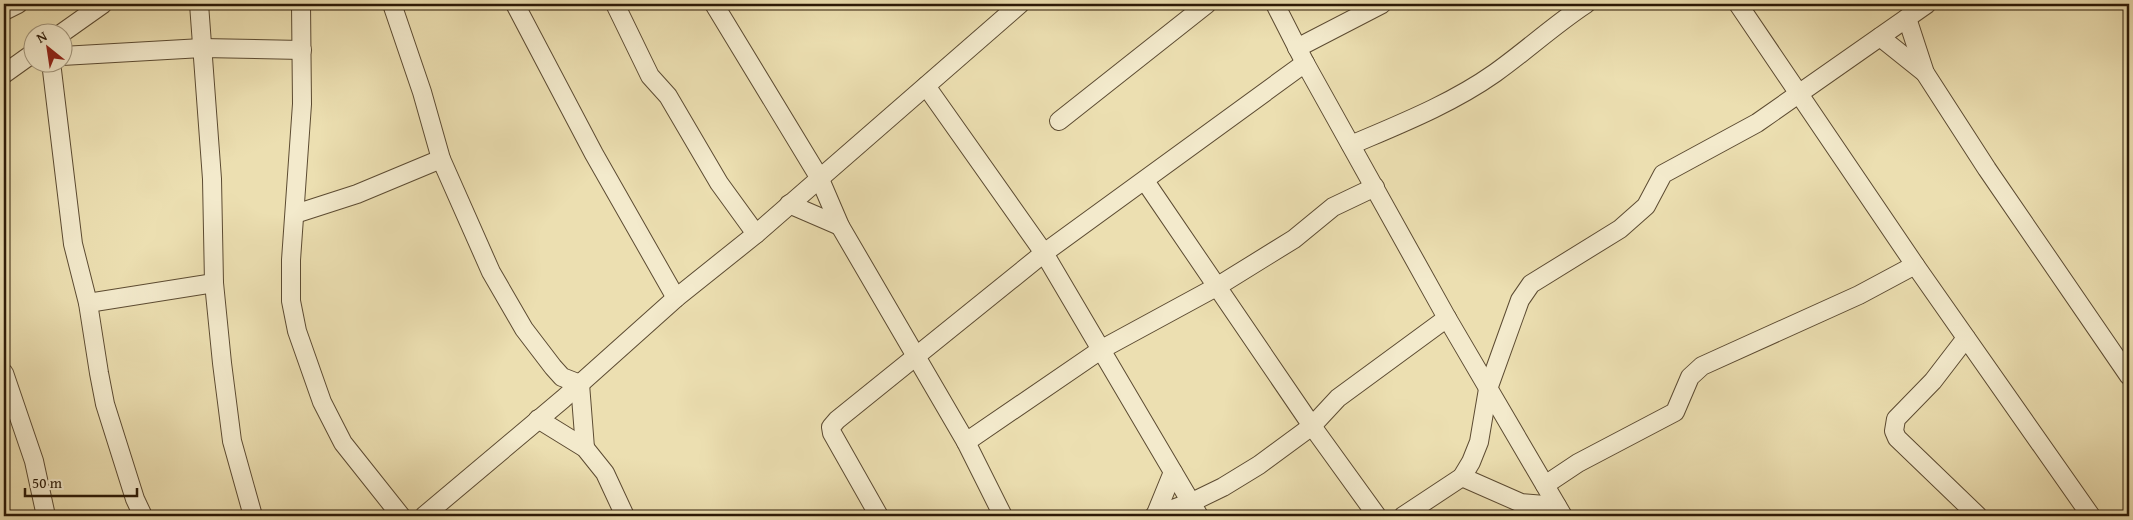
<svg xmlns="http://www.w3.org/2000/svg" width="2133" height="520" viewBox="0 0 2133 520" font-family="'Gentium Book Plus',serif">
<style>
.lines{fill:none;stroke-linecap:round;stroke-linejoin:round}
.minor-casing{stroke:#5c4b32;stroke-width:20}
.minor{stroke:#f3eacc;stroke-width:18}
</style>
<rect width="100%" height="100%" fill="#ecdfb1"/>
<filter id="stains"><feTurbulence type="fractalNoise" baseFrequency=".004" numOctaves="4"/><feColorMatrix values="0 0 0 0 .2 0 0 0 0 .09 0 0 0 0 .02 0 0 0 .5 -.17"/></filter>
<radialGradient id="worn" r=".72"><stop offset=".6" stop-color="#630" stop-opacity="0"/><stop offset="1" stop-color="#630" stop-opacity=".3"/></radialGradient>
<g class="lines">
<!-- minor casing -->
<g class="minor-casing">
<g id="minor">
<polyline points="199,4 212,179 214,283 222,363 232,441 253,516"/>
<polyline points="301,4 302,104 291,260 291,301 297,331 322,402 343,443 401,516"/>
<polyline points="392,4 422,92 441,159 491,272 524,329 553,367 562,377 580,384 585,448"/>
<polyline points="515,4 594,154 676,298"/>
<polyline points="615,4 650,76 668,96 719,183 756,234"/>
<polyline points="714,4 819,177 840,226 966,442 1003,516"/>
<polyline points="1275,4 1305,63 1447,318 1563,516"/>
<polyline points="1738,4 1915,265 2091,516"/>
<polyline points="4,11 18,4"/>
<polyline points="1907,18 1925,73 1987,169 2129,376"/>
<polyline points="62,33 103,4"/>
<polyline points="1880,37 1925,73"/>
<polyline points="1297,48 1382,4"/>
<polyline points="62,56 202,48 302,50"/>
<polyline points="51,62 73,244 88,303 99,373 105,404 135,499 143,516"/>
<polyline points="4,74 32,54"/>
<polyline points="926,86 1044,253 1199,516"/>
<polyline points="1059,121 1207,4"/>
<path d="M1351 145C1400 124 1451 104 1495 73 1526 51 1554 25 1586 4"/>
<polyline points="1145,181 1312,426 1377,516"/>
<polyline points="789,204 840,226"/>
<polyline points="295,214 357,194 441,159"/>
<polyline points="88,303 214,283"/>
<polyline points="1966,338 1933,381 1896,419 1894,431 1897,438 1978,516"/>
<polyline points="4,373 34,461 46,516"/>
<polyline points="538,419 585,448 605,473 625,516"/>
<polyline points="966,442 1102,349 1218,286 1294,239 1333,207 1375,187"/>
<polyline points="1462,477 1521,503 1557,506"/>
<polyline points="1545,485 1578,463 1675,412 1690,377 1702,366 1859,295 1915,265"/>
<polyline points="424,516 563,399 676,298 756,234 1020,4"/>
<polyline points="879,516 832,433 831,427 837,420 1044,253 1305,63"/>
<polyline points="1154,516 1192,502 1223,487 1259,465 1312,426 1338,398 1447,318"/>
<polyline points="1155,516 1173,472"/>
<polyline points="1403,516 1462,477 1471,462 1479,442 1488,389 1520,300 1531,284 1620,229 1646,206 1663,174 1757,123 1927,4"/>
</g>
</g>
<!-- minor -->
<use href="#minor" class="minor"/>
</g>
<!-- margin -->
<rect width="2133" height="520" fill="none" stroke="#ecdfb1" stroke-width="20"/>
<rect x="5" y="5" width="2123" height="510" fill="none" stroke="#2c1a07" stroke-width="2.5"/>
<rect x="10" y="10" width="2113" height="500" fill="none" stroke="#2c1a07"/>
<!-- north arrow -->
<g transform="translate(48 48) rotate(330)"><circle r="24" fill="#f3eacc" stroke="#a3977d"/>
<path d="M0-4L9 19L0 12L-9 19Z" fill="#8f2418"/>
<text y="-8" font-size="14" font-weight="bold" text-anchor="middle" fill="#2c1a07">N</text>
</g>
<!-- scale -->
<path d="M25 488v8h112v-8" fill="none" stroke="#2c1a07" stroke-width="2.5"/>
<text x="32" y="488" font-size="15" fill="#2c1a07" stroke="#f3eacc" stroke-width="4" paint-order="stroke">50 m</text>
<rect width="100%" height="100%" filter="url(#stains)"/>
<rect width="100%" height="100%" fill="url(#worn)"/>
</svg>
